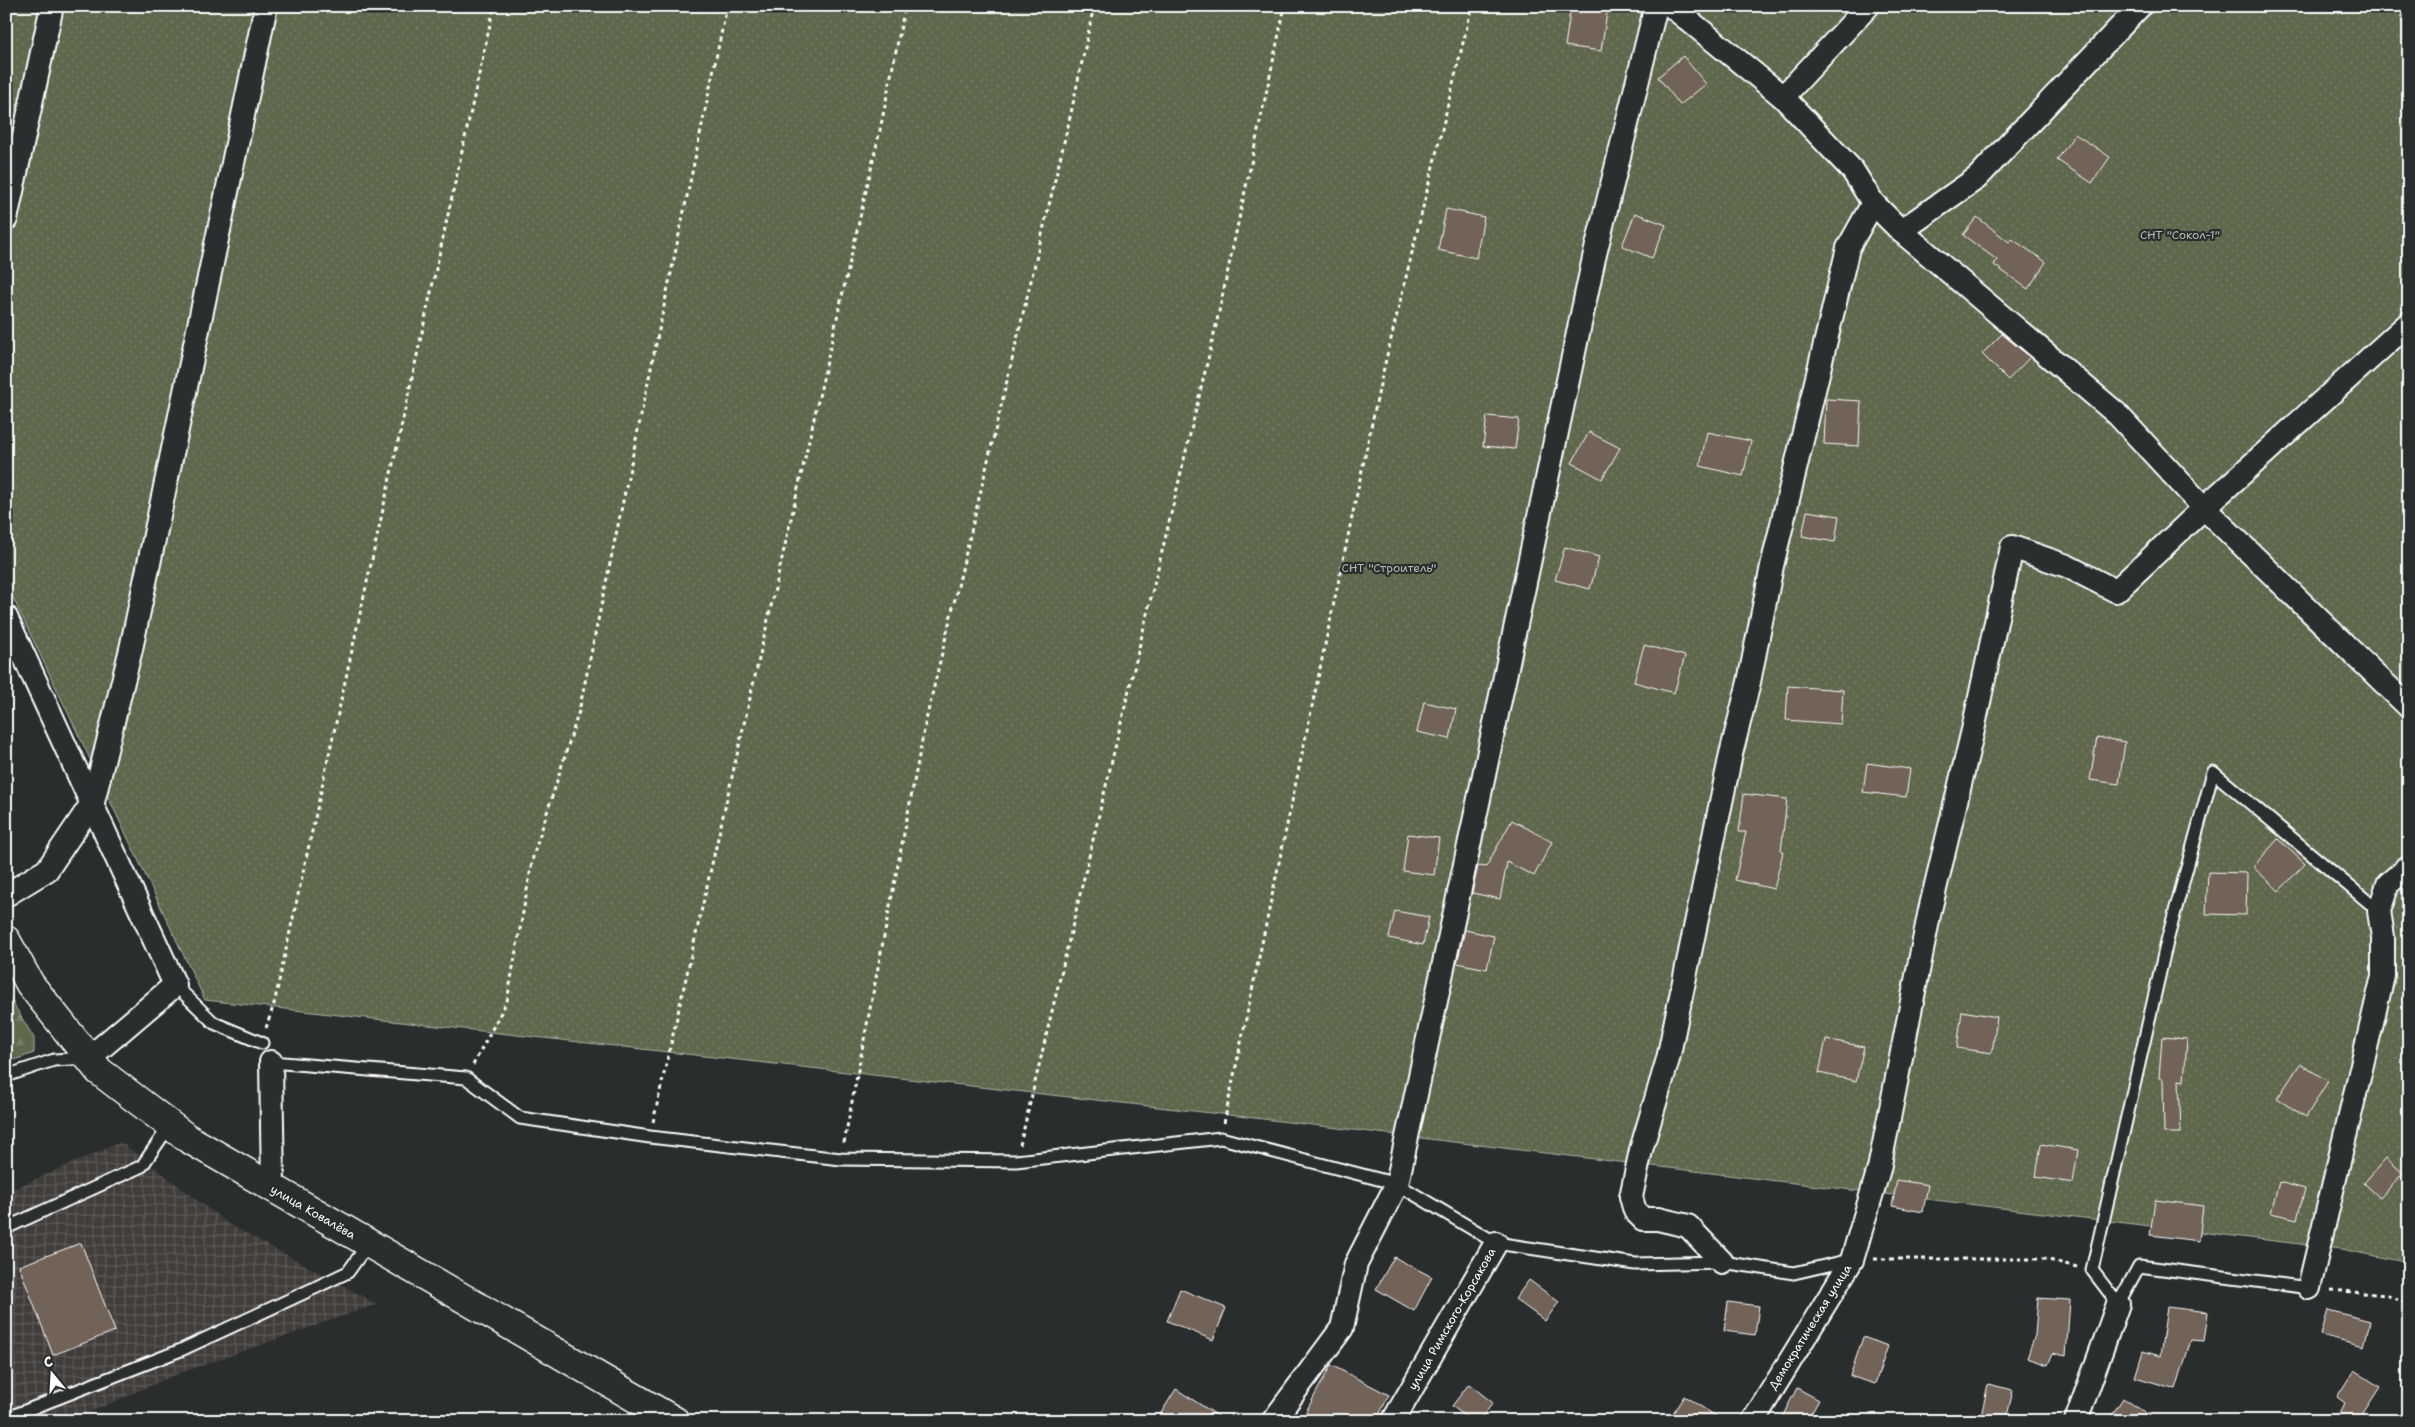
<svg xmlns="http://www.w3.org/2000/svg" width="2415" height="1427" viewBox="0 0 2415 1427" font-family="'Shantell Sans',sans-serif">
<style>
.industrial{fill:url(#industrial-grid)}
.forest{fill:url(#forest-firs);stroke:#afb3a6}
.garden{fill:url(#garden-dots);stroke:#afb3a6}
.building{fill:#726359;stroke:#fff}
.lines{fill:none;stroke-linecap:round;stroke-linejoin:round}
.lane-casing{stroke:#fff;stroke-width:15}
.street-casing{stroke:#fff;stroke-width:26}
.secondary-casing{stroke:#fff;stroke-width:31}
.path{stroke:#fff;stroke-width:3;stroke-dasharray:4 4;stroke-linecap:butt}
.lane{stroke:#2a2d2e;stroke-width:11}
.street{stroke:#2a2d2e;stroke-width:22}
.secondary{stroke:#2a2d2e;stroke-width:28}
.labels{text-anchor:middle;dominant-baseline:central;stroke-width:4.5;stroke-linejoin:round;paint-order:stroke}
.park-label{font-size:12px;fill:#b7bbaf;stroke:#2a2d2e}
.street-label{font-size:12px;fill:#fff;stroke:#2a2d2e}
</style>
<defs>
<pattern id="industrial-grid" width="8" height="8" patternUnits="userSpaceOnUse" patternTransform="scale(1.25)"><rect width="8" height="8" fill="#403d3b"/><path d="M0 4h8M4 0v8" fill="none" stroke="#5d5a58"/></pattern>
<pattern id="forest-firs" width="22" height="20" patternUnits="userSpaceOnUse" patternTransform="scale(1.25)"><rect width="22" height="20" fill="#5f674d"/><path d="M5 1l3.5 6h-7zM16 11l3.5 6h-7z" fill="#777e68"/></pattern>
<pattern id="garden-dots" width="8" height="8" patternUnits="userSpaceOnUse" patternTransform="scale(1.25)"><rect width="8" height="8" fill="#5f674d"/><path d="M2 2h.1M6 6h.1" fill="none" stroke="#777e68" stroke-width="1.8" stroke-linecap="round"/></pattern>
</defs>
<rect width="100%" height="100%" fill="#2a2d2e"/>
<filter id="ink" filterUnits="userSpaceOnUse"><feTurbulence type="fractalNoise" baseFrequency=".02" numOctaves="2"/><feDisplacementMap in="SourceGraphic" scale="10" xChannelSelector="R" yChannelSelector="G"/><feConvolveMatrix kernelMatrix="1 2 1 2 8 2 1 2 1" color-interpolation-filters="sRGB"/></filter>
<g filter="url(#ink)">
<!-- industrial -->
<polygon class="industrial" points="121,1142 227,1223 377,1304 175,1375 70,1421 6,1421 6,1192"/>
<!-- forest -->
<polygon class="forest" points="6,992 34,1038 34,1053 6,1063"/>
<!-- garden -->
<polygon class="garden" points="6,6 2409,6 2409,1263 2341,1249 1238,1116 205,1000 6,583"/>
<!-- building -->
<g class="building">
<polygon points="1571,6 1608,6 1601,51 1565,46"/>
<polygon points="1683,56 1706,84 1680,105 1658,77"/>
<polygon points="2075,134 2110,157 2092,183 2057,160"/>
<polygon points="1446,209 1484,217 1476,258 1438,250"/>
<polygon points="1635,213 1666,225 1652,258 1622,246"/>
<polygon points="1977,217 2009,242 2012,239 2046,262 2028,289 1994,265 1997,260 1963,235"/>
<polygon points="2002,334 2030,357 2008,380 1982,354"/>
<polygon points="1826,399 1861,401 1859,446 1824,444"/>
<polygon points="1487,416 1519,419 1515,449 1483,446"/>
<polygon points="1589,432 1620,448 1602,479 1572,463"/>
<polygon points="1707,432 1751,441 1743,476 1700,466"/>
<polygon points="1807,511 1839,516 1835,542 1802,536"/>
<polygon points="1565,547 1599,557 1590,589 1555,580"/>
<polygon points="1644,645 1685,656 1674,693 1634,682"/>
<polygon points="1788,686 1843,690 1841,724 1786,720"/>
<polygon points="1424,702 1456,709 1450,739 1417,732"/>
<polygon points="2097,737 2125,742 2119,784 2090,780"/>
<polygon points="1867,763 1910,769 1906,797 1863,792"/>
<polygon points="1744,794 1787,799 1781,851 1783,852 1774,889 1735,880 1746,832 1739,832"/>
<polygon points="1512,820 1552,842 1534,876 1507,862 1500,899 1472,893 1478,866 1486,867"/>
<polygon points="1408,834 1439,838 1434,875 1403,871"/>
<polygon points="2278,839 2305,864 2279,891 2253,867"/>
<polygon points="2208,872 2247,873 2246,915 2206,914"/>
<polygon points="1395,911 1429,917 1423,945 1389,938"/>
<polygon points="1465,930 1494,936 1487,969 1457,963"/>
<polygon points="1962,1011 1997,1017 1992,1053 1957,1048"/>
<polygon points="2162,1037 2187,1039 2184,1081 2179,1080 2181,1133 2164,1133 2163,1079 2159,1078"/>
<polygon points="1826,1039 1864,1047 1856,1081 1819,1073"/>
<polygon points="2300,1064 2328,1081 2306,1117 2277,1099"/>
<polygon points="2041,1144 2078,1150 2073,1183 2036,1177"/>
<polygon points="2386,1158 2403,1173 2380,1198 2364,1183"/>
<polygon points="1897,1180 1928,1185 1923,1212 1892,1206"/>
<polygon points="2279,1182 2305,1189 2297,1219 2271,1213"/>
<polygon points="2155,1200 2203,1206 2199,1241 2150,1235"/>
<polygon points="81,1243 115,1331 53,1355 19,1266"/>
<polygon points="1394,1257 1432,1277 1414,1311 1376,1289"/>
<polygon points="1529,1280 1559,1302 1545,1321 1515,1299"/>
<polygon points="1180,1289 1226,1308 1213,1340 1167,1321"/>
<polygon points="2038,1298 2070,1300 2066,1356 2053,1353 2048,1365 2027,1358 2035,1335"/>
<polygon points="1728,1302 1759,1306 1755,1335 1724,1331"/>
<polygon points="2167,1307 2208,1312 2204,1341 2191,1340 2176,1389 2135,1377 2143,1351 2160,1356"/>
<polygon points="2328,1310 2370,1321 2364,1346 2321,1335"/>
<polygon points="1863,1337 1888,1346 1875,1384 1850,1376"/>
<polygon points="1331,1365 1389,1395 1376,1421 1301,1421"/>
<polygon points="2354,1370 2380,1387 2358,1421 2336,1421 2345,1403 2337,1397"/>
<polygon points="1469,1384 1493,1403 1479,1421 1471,1421 1452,1406"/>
<polygon points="1988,1384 2013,1390 2006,1421 1980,1421"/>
<polygon points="1797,1388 1819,1400 1807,1421 1780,1421"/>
<polygon points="1176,1389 1226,1421 1156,1421"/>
<polygon points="1684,1396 1724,1421 1668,1421"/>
<polygon points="2123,1398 2158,1421 2108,1421"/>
</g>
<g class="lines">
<!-- lane casing -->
<g class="lane-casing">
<g id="lane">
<polyline points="175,985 214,1023 262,1043"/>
<polyline points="271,1062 466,1078 520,1118 650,1137 841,1159 1016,1161 1221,1138 1397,1184 1496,1243 1635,1264 1722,1262 1794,1273 1850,1260"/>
<polyline points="6,1076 54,1060 87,1058"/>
<polyline points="6,1228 142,1166 170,1125"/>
<polyline points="2309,1288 2139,1266 2118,1304 2092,1270 2167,941 2213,772 2379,911"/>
<polyline points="7,1421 12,1416 181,1350 306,1292 348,1272 368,1244"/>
</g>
</g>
<!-- street casing -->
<g class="street-casing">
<g id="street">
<polyline points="1671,6 1783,97 1853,171 1873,203 1901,231"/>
<polyline points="2140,6 1977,178 1901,231 2117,414 2204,508 2409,323"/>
<polyline points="1783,97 1868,6"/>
<polyline points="6,219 52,6"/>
<polyline points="6,617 175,985 89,1058"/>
<polyline points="6,895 47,870 93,802 131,649 266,6"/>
<polyline points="271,1062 273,1188"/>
<polyline points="1722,1262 1688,1226 1658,1219 1643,1219 1635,1211 1631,1197 1641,1150 1668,1059 1731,754 1749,682 1772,566 1848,248 1873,203"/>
<polyline points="2309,1288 2383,976 2383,937 2379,911 2388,884 2409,866"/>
<polyline points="1273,1421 1342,1328 1356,1264 1397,1184 1594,258 1656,6"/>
<polyline points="1393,1421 1496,1243"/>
<polyline points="1753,1421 1852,1260 1879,1169 1930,910 1973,730 2012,547 2067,566 2116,591 2204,508 2409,707"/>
<polyline points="2076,1421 2118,1304"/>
</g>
</g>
<!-- secondary casing -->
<g class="secondary-casing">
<polyline id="secondary" points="6,940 30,984 99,1071 187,1138 675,1421"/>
</g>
<!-- path -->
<g class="path">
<polyline points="266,1028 274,1004 494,6"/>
<polyline points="473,1065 507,1001 533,857 579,711 727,6"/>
<polyline points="653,1122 880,130 905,6"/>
<polyline points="1224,1123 1381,380 1472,6"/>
<polyline points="844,1143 926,720 1071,113 1094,6"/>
<polyline points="1020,1145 1215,330 1285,6"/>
<polyline points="1874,1259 2045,1259 2077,1267"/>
<polyline points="2331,1290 2386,1295 2409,1304"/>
</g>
<!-- lane -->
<use href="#lane" class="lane"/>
<!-- street -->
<use href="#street" class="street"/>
<!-- secondary -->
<use href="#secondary" class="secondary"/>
</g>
</g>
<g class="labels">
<!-- park labels -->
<g class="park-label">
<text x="2180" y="235">СНТ "Сокол-1"</text>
<text x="1389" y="568">СНТ "Строитель"</text>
</g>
<!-- street labels -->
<g class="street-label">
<text transform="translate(313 1212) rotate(30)">улица Ковалёва</text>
<text transform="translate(1452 1319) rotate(-60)">улица Римского-Корсакова</text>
<text transform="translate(1810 1327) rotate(-58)">Демократическая улица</text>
</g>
</g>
<!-- margin -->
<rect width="2415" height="1427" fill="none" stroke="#2a2d2e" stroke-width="25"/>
<rect x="12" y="12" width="2390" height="1402" fill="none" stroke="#fff" stroke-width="2" filter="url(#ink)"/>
<!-- north arrow -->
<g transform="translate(52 1374) rotate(342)" stroke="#2a2d2e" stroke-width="4" paint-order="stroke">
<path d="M0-4L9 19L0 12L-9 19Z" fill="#ffffff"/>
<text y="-8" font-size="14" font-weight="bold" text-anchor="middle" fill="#ffffff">С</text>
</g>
</svg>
